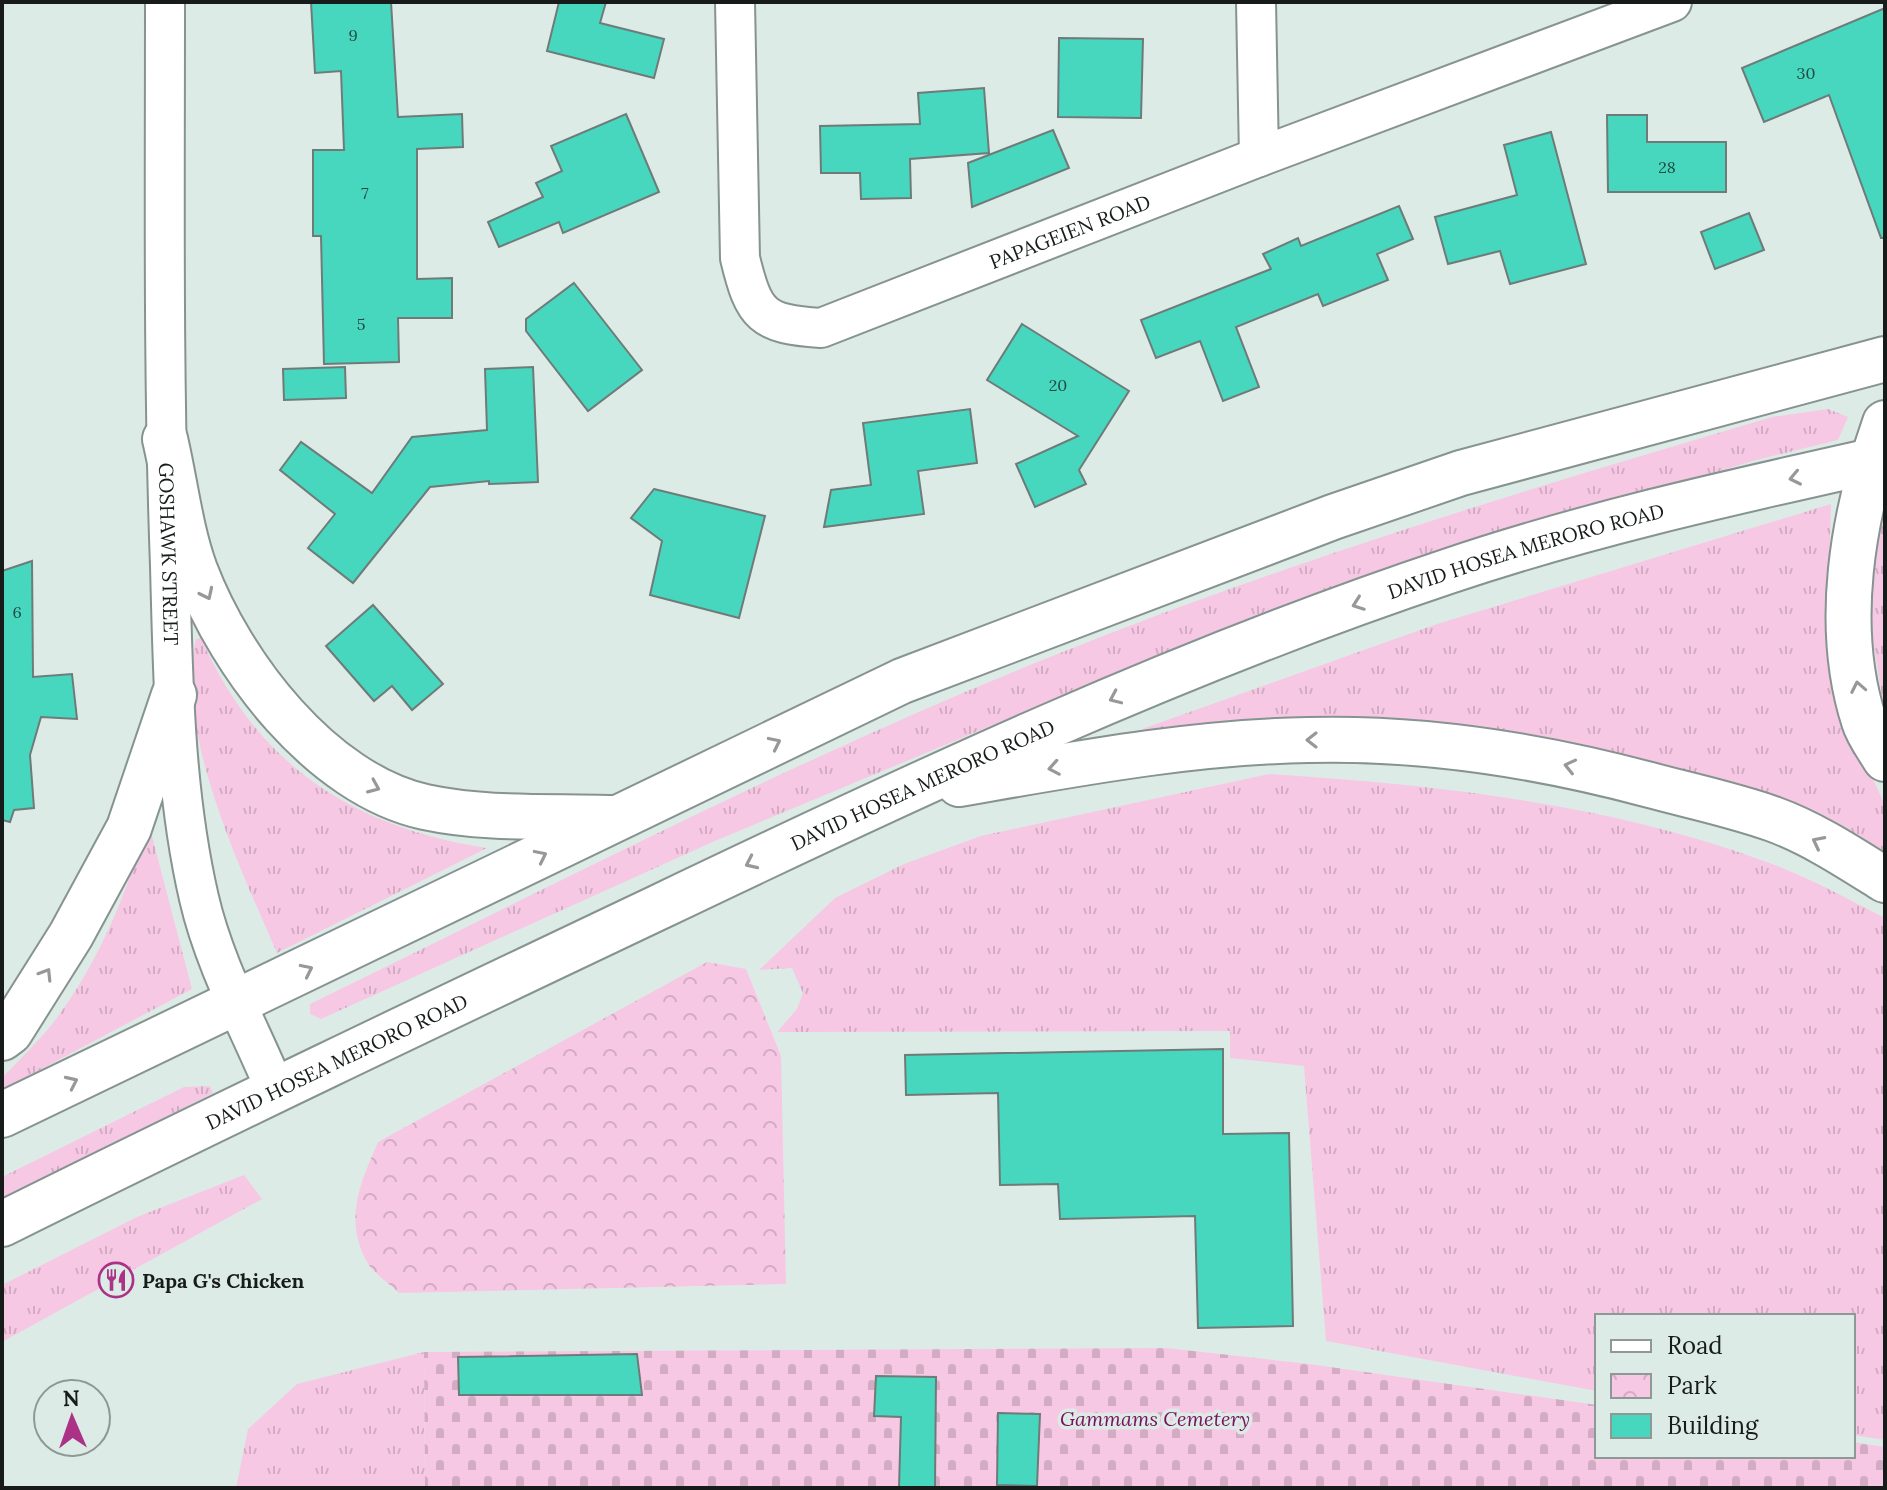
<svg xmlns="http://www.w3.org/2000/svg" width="1887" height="1490" viewBox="0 0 1887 1490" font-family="Lora,serif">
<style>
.grass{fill:url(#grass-tufts)}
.cemetery{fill:url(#cemetery-stones)}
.park{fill:url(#park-crowns)}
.building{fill:#47d7bf;stroke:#6e7b78;stroke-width:2}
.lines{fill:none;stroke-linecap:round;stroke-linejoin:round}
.minor-casing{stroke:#869390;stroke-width:42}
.major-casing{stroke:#869390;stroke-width:48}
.minor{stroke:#fff;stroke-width:38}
.major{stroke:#fff;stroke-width:44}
.oneway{stroke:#979998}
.labels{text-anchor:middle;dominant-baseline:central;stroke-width:7;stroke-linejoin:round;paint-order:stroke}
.number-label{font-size:16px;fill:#234b44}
.street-label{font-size:20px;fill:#171c1b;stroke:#ddebe7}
.poi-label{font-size:20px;font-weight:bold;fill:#171c1b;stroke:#ddebe7;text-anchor:start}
.park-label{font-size:20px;font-style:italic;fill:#79105d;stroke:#ddebe7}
</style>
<defs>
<pattern id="grass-tufts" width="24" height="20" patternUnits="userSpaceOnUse" patternTransform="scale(2)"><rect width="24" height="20" fill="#f7c8e4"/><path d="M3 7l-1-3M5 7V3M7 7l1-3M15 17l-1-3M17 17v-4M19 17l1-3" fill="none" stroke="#d3abc3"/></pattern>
<pattern id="cemetery-stones" width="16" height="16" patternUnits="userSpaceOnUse" patternTransform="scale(2)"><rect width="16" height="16" fill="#f7c8e4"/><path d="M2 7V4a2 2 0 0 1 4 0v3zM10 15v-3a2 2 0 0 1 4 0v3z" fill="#d3abc3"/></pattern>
<pattern id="park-crowns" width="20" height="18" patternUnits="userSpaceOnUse" patternTransform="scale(2)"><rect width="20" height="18" fill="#f7c8e4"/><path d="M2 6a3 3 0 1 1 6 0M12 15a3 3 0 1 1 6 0" fill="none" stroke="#d3abc3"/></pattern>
</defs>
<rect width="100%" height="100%" fill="#ddebe7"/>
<!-- grass -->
<g class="grass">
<path d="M1828 409 1848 417 1838 440 1753 461 1446 552 1201 638 715 841 321 1019 310 1014V1004C555 885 797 758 1050 657 1286 562 1528 489 1772 417Z"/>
<polygon points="1885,490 1885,716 1869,616 1870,547"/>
<polygon points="1831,504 1828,610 1845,720 1885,805 1885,860 1493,732 1369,718 1142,729 1437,624"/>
<path d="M201 638C257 765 352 827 487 848L277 953C241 870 174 730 196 639Z"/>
<path d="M1269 774C1437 785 1605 803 1764 861 1806 876 1846 898 1885 918V1440L1853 1435V1316H1597V1391L1326 1341 1304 1066 1230 1058V1031L777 1032 797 1009 803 993 792 968 759 970 835 898 904 864 981 836Z"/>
<path d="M148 821 192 989 2 1090V1078C19 1060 38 1042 53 1023 99 963 127 893 148 821Z"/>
<polygon points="210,1086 213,1093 2,1200 2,1177 184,1087"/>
<polygon points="244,1175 262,1199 2,1342 2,1285 137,1217"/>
<polygon points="424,1352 425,1488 236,1488 248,1429 297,1384"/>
</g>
<!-- cemetery -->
<polygon class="cemetery" points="1166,1348 1309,1364 1597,1405 1597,1456 1853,1456 1853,1442 1885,1447 1885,1488 425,1488 424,1352"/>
<!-- park -->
<path class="park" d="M707 962 746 969 781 1056 786 1284 399 1293C389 1283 373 1273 367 1262 343 1218 361 1182 378 1142Z"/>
<!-- building -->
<g class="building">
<polygon points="311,2 391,2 398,117 462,114 463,147 417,149 417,279 452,278 452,318 398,318 399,362 324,364 321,236 313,236 313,150 344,150 341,71 315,73"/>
<polygon points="559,2 606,2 600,23 664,39 654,78 547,51"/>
<polygon points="1885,8 1885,238 1881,238 1829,95 1764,122 1742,68"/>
<polygon points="1059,38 1143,39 1141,118 1058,117"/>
<polygon points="984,88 989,153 910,159 911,198 861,199 860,173 821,173 820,126 920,124 918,93"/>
<polygon points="626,114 659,192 563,233 559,222 499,247 488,222 543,197 536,183 562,171 551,146"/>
<polygon points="1607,115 1647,115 1647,142 1726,142 1726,192 1608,192"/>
<polygon points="1053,130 1069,168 972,207 968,163"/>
<polygon points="1551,132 1586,264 1510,284 1500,251 1448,264 1435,217 1517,195 1504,145"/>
<polygon points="1399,206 1413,239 1377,254 1388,280 1323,306 1318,294 1236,327 1259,387 1223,401 1200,341 1156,358 1141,320 1271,269 1263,254 1298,238 1301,246"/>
<polygon points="1749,213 1764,250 1715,269 1701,232"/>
<polygon points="574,283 642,370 588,411 526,331 526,319"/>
<polygon points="1022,324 1129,391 1079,470 1086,484 1035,507 1016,464 1078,436 987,380"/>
<polygon points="345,367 346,398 284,400 283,369"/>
<polygon points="533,367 538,482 489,484 489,481 430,487 353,583 308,548 335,514 280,470 301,442 372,493 412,437 487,430 485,369"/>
<polygon points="970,409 977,463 918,471 924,514 824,527 831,490 871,485 863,423"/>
<polygon points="654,489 765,516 739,618 650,595 662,541 631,518"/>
<polygon points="32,561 33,677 72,674 77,719 41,717 30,755 34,808 14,810 10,822 2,820 2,571"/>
<polygon points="373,605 443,684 412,710 392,686 374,701 326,646"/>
<polygon points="1223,1049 1223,1134 1289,1133 1293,1326 1198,1328 1195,1216 1060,1219 1058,1184 1000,1185 998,1093 906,1095 905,1055"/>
<polygon points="637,1354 642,1395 459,1395 458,1357"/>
<polygon points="876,1376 936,1377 935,1488 899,1488 901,1417 874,1416"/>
<polygon points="998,1413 1040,1414 1037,1486 997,1485"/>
</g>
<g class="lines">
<!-- minor casing -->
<g class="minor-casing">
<g id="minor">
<path id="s1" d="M165 2C165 190 163 378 170 566 173 677 174 790 199 898 214 964 249 1027 275 1089"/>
<path id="s2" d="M735 2 740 258C754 316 762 324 821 328L1259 157 1672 2"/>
<polyline points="1256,2 1259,157"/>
</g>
</g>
<!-- major casing -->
<g class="major-casing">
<g id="major">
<path d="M1885 423C1853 515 1833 625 1864 721 1868 734 1878 747 1885 759"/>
<path d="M165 439C175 481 180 529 195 570 231 665 321 784 425 807 485 820 551 816 613 818"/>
<path d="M959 784C1075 764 1191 742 1308 740 1425 737 1538 755 1650 785 1691 796 1734 805 1773 819 1812 833 1850 858 1885 880"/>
<polyline points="2,1038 10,1032 71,935 129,828 174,695"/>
<polyline points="2,1115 902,681 1333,517 1461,473 1885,359"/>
<path id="s3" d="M2 1224C219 1116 438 1012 657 908 916 784 1176 662 1449 571 1591 523 1738 491 1885 458"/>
</g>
</g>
<!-- minor -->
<use href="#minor" class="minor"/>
<!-- major -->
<use href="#major" class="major"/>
</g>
<!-- one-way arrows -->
<defs><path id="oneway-chevron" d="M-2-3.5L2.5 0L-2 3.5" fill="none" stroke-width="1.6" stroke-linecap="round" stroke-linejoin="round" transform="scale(2)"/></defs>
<g class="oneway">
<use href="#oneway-chevron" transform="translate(1795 478) rotate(168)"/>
<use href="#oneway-chevron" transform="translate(207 594) rotate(64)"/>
<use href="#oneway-chevron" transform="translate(1358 604) rotate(160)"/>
<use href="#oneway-chevron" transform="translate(1858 687) rotate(-101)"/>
<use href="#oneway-chevron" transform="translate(1115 698) rotate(156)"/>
<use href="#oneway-chevron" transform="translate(1312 740) rotate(180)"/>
<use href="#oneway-chevron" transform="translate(775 743) rotate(-26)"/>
<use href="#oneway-chevron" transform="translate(1570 766) rotate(-167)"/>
<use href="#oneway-chevron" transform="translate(1054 768) rotate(170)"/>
<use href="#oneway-chevron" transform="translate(374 787) rotate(23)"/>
<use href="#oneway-chevron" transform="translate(1818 842) rotate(-153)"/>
<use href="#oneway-chevron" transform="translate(541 856) rotate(-26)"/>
<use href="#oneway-chevron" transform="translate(751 863) rotate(155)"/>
<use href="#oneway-chevron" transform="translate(307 970) rotate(-26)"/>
<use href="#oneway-chevron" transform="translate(46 974) rotate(-58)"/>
<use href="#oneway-chevron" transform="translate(72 1082) rotate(-25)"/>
</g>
<!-- icons -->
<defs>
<g id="restaurant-ring" transform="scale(1.8)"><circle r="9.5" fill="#ddebe7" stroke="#ab3286" stroke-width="1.5"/><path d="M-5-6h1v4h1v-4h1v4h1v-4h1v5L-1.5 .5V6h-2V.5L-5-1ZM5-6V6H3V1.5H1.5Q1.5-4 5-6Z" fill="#ab3286"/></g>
</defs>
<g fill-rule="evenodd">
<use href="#restaurant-ring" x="116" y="1280"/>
</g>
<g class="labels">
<!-- number labels -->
<g class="number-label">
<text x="353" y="35">9</text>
<text x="1806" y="73">30</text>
<text x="1667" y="167">28</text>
<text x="365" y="193">7</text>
<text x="361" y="324">5</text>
<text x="1058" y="385">20</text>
<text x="17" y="612">6</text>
</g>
<!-- street labels -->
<g class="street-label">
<text stroke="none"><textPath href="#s2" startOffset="644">PAPAGEIEN ROAD</textPath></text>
<text stroke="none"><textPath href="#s3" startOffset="1668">DAVID HOSEA MERORO ROAD</textPath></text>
<text stroke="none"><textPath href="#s1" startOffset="552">GOSHAWK STREET</textPath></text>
<text stroke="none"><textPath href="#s3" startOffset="1020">DAVID HOSEA MERORO ROAD</textPath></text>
<text stroke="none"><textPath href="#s3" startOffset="372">DAVID HOSEA MERORO ROAD</textPath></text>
</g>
<!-- poi labels -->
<g class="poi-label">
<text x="142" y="1280">Papa G's Chicken</text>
</g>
<!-- park labels -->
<g class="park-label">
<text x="1155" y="1418">Gammams Cemetery</text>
</g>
</g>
<!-- border -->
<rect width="1887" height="1490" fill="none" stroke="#171c1b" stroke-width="8"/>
<!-- legend -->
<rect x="1595" y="1314" width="260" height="144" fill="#ddebe7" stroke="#8e9895" stroke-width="2"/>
<rect x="1611" y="1340" width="40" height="12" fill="#ffffff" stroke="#8e9895" stroke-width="2"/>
<text x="1667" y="1354" font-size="24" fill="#171c1b">Road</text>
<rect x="1611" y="1374" width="40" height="24" fill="url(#park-crowns)" stroke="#8e9895" stroke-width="2"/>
<text x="1667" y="1394" font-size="24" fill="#171c1b">Park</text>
<rect x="1611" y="1414" width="40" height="24" fill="#47d7bf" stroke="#8e9895" stroke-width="2"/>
<text x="1667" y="1434" font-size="24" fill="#171c1b">Building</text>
<!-- north arrow -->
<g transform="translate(72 1418) rotate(358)"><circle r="38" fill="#ddebe7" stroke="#8e9895" stroke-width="2"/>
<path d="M0-6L14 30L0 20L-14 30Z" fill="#ab3286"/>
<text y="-12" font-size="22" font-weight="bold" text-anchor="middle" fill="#171c1b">N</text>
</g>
</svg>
